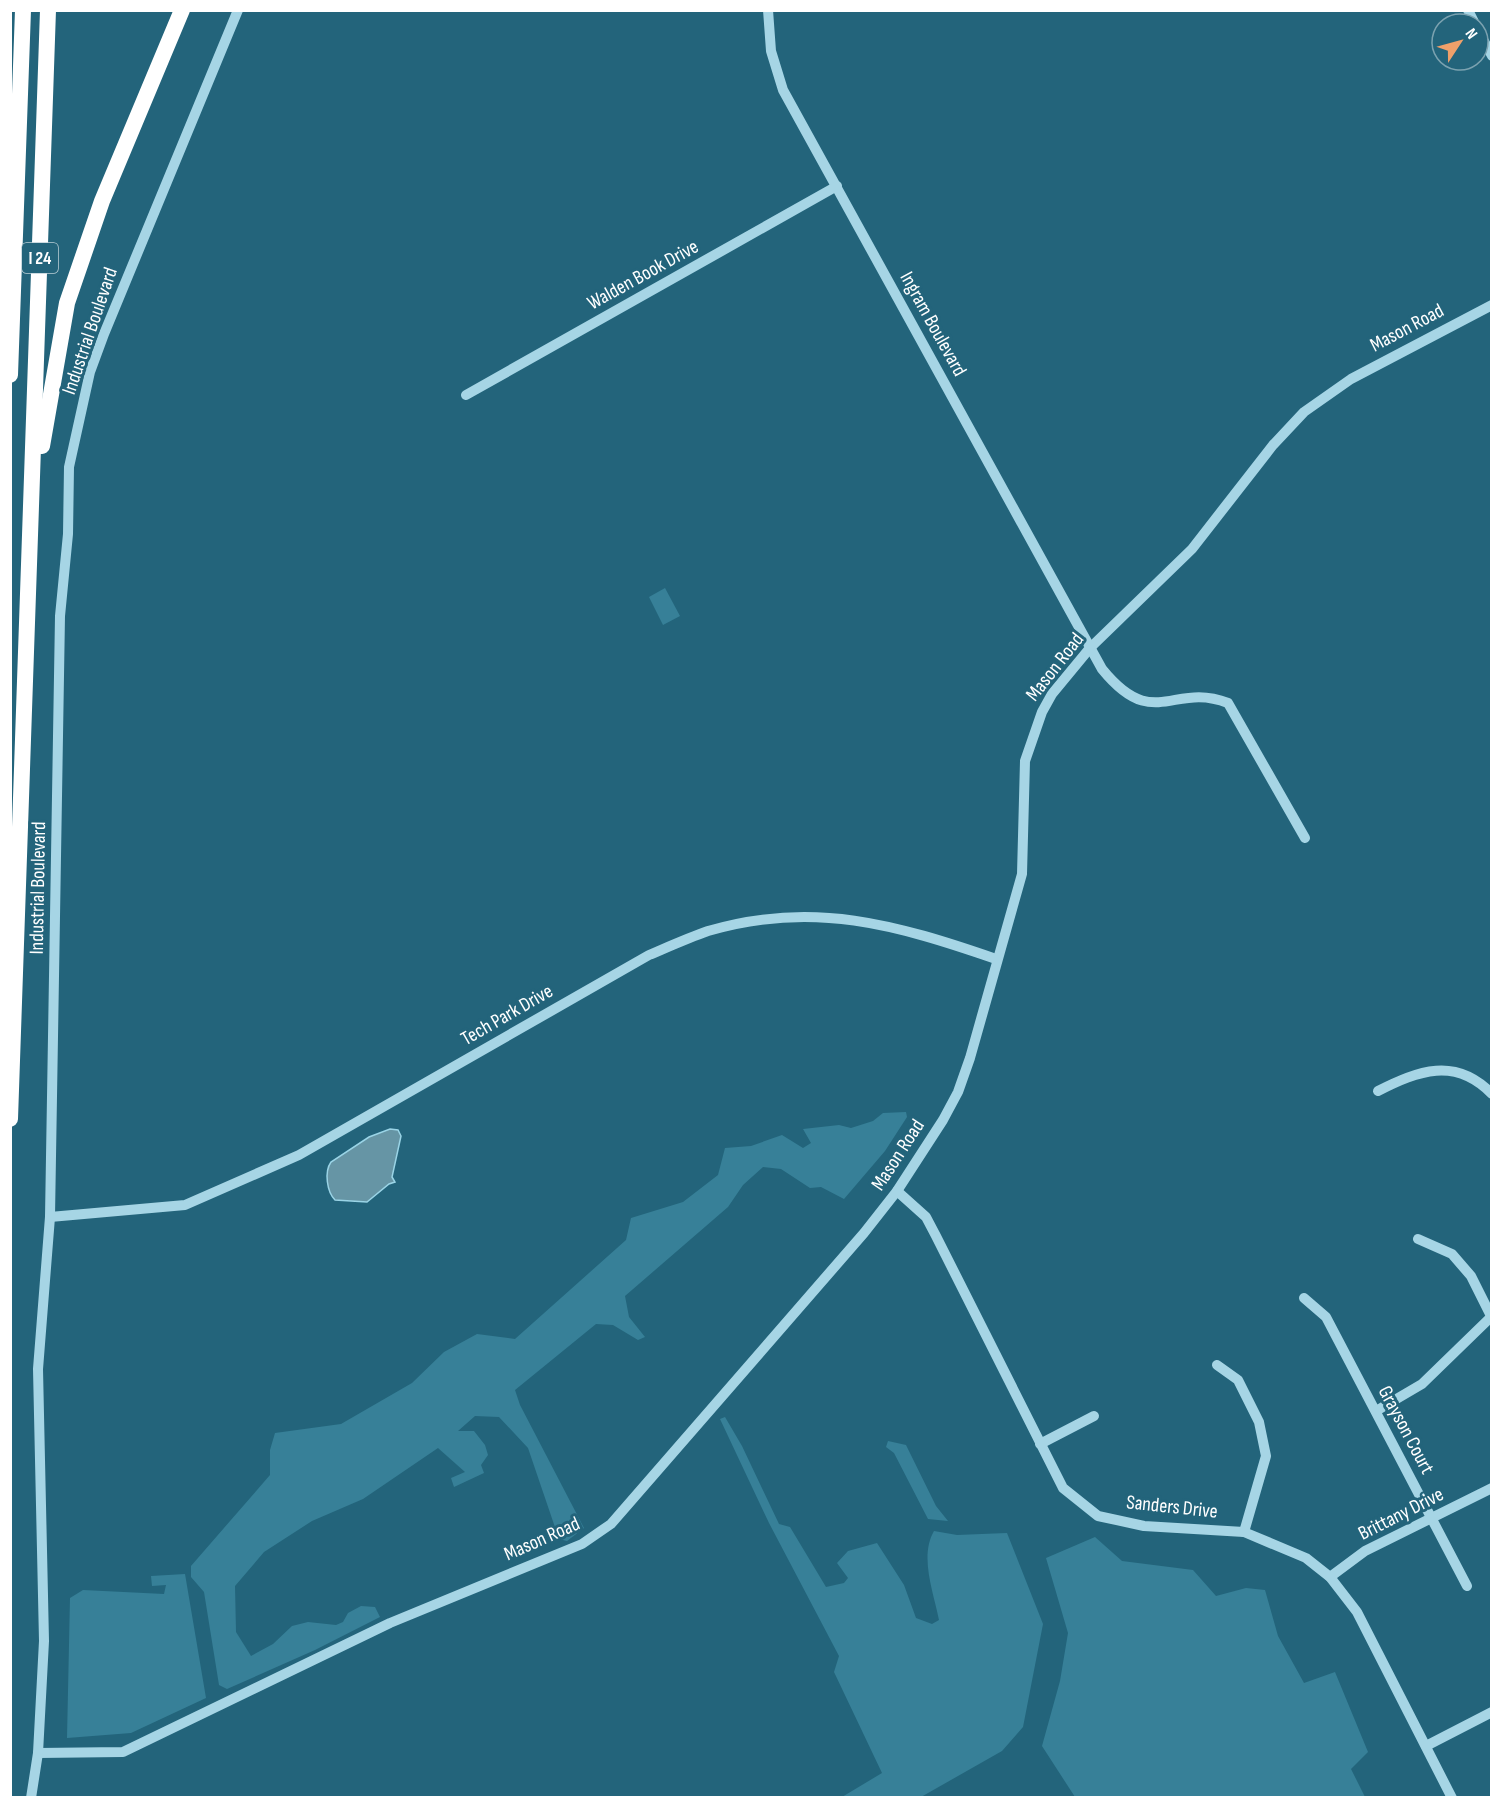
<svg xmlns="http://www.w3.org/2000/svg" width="1502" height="1808" viewBox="0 0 1502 1808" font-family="'Sofia Sans Condensed',sans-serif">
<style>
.green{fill:#378098}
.water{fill:#6695a5;stroke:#9ad4e6;stroke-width:1.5}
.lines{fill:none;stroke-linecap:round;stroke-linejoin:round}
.minor{stroke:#a6d5e5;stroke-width:10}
.highway{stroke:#fff;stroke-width:16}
.labels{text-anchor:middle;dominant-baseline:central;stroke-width:6;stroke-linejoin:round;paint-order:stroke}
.shield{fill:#23647b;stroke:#bdd0d7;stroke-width:1.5}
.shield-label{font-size:18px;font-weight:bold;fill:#fff}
.street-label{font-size:20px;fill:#fff;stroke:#23647b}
</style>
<rect width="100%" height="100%" fill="#23647b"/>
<!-- green -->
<g class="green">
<polygon points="665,588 680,616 663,625 649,597"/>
<polygon points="906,1112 907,1117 885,1151 844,1199 821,1187 810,1188 781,1169 763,1167 743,1185 728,1207 625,1296 629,1317 645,1337 638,1340 613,1325 596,1324 515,1390 520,1405 584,1528 567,1541 559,1539 528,1448 499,1417 475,1416 458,1431 474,1431 485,1445 488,1455 481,1465 484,1473 454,1487 451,1478 465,1472 438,1448 363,1499 312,1521 264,1552 235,1586 236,1632 251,1656 273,1644 292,1626 308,1622 336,1625 343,1622 348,1613 361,1606 375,1607 380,1617 315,1650 227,1689 219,1685 204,1592 191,1577 191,1566 270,1475 270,1450 275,1433 341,1424 412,1383 444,1352 477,1334 515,1339 626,1240 631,1218 683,1202 718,1175 725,1148 751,1146 782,1135 803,1148 811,1143 803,1129 839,1125 851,1128 873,1121 883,1113"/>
<path d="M725 1417 742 1446 779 1524 790 1527 826 1587 844 1583 848 1578 837 1563 848 1551 877 1543 904 1585 916 1618 932 1624 939 1620C934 1593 919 1557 934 1531L957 1535 1007 1533 1043 1624 1023 1727 1002 1751 921 1797H842L882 1773 834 1672 839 1656 769 1523 720 1419Z"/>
<polygon points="888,1441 906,1445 936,1506 948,1521 928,1519 894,1453 886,1447"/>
<polygon points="1095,1537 1122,1561 1193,1570 1216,1596 1246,1588 1265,1590 1278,1636 1304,1683 1335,1672 1368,1752 1351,1769 1365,1797 1075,1797 1042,1746 1060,1681 1068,1633 1046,1558"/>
<polygon points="185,1574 206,1698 131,1733 67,1738 70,1598 83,1590 164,1594 166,1585 152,1586 151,1576"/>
</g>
<!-- water -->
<path class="water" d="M390 1129 398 1130 401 1136 392 1177 395 1182 389 1184 367 1202 335 1200C327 1192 324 1172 331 1162L369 1137Z"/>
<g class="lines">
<!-- minor -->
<g class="minor">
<path d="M768 10 771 51 783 90 1102 669C1154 733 1173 681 1228 703L1305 838"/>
<polyline points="1468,10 1475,24"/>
<polyline points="1478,30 1492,56"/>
<polyline points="466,395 837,186"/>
<path d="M1378 1091C1418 1071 1455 1056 1492 1094"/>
<polyline points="897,1191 926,1217 936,1236 1063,1488 1098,1516 1144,1526 1244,1532 1306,1558 1330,1577 1357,1612 1452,1798"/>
<path d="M50 1217 185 1205 299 1155 649 955C668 947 688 938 708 931 813 900 897 925 996 959"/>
<polyline points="1418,1239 1452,1254 1471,1276 1491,1316"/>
<polyline points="1304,1298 1326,1317 1467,1586"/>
<polyline points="1217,1365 1238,1380 1259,1422 1266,1456 1244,1532"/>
<polyline points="1376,1411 1422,1384 1492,1316"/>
<polyline points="1040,1444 1094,1416"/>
<polyline points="1330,1577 1365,1551 1492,1488"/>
<polyline points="1426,1746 1492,1712"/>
<polyline points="38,1753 123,1752 390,1623 582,1544 611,1524 864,1233 897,1191 943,1120 958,1092 970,1058 1022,874 1025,761 1042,712 1052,694 1090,648 1192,549 1273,445 1304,412 1351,379 1492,305"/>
<polyline points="31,1798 38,1753 44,1641 38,1369 50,1217 60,616 68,534 69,467 90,372 104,334 238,10"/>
</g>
<!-- highway -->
<g class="highway">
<polyline points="10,375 23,10"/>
<polyline points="42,446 67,303 102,201 182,10"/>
<polyline points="10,1119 48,10"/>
</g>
</g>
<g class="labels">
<!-- shield labels -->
<rect class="shield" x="22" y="243" width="36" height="30" rx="4.5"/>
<g class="shield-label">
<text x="40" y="258">I 24</text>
</g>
<!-- street labels -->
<g class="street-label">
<text transform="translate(643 275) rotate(-29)">Walden Book Drive</text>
<text transform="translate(933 324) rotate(61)">Ingram Boulevard</text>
<text transform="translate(1407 328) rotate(-28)">Mason Road</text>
<text transform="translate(90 331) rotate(-71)">Industrial Boulevard</text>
<text transform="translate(1055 667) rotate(-52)">Mason Road</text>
<text transform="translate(38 888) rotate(-89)">Industrial Boulevard</text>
<text transform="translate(507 1015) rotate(-30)">Tech Park Drive</text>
<text transform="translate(898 1155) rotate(-57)">Mason Road</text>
<text transform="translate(1406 1430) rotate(62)">Grayson Court</text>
<text transform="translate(1172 1507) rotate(6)">Sanders Drive</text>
<text transform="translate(1401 1514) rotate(-27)">Brittany Drive</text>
<text transform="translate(542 1539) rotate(-24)">Mason Road</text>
</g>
</g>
<!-- border -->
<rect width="1502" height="1808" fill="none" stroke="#ffffff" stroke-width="24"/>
<!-- north arrow -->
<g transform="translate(1460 42) rotate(54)"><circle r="28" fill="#23647b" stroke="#7ba2b0" stroke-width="1.5"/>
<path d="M0-4.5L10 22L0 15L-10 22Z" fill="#efa06a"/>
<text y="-9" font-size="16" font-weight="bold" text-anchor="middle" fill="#ffffff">N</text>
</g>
</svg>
